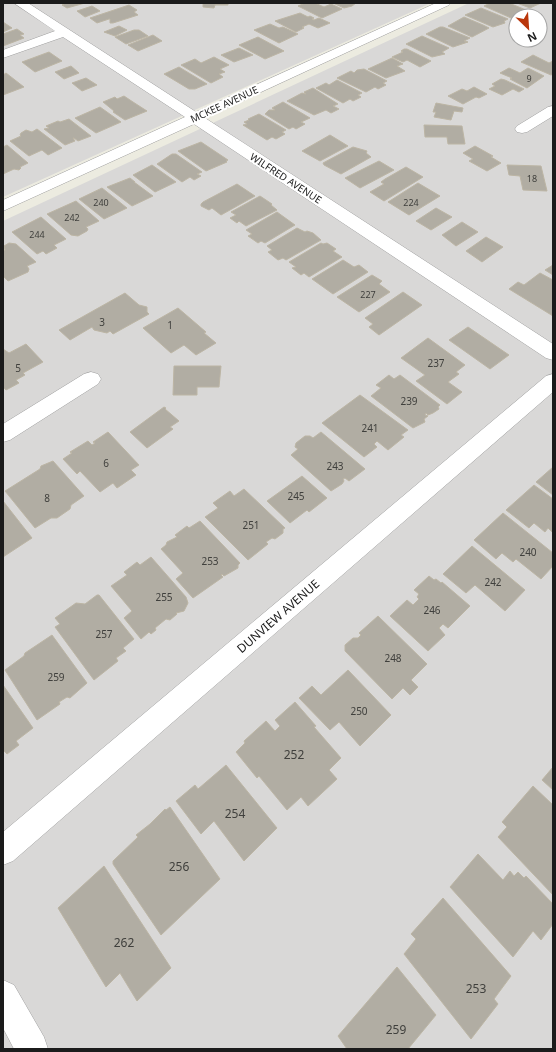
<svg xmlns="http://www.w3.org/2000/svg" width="556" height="1052" viewBox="0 0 556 1052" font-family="'Noto Sans',sans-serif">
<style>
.residential{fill:#d9d8d7;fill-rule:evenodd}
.building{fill:#b1ada3;stroke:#bcb5a4}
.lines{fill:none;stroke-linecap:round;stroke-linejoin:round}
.minor-casing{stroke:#9f9f9f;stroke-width:1}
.minor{fill:#fff;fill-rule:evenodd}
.labels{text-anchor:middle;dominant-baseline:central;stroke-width:4;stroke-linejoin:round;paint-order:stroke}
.far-number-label{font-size:9px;fill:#40403d}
.far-street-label{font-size:10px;fill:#1b1b1b;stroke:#fff}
.number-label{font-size:10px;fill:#40403d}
.street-label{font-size:12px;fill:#1b1b1b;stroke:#fff}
.near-number-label{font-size:12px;fill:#40403d}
</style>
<rect width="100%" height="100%" fill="#ecebe0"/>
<!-- residential -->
<g class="residential">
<polygon points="3,3 431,3 3,197"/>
<path d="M469 3H553V1049H3V221ZM516 16H540V40H516Z"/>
</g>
<!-- building -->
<g class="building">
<polygon points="63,3 85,3 67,8 62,5 64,4"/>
<polygon points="203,3 228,3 228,5 215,5 214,8 203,7"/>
<polygon points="305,3 315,3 324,7 331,4 342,9 322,18 298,6"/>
<polygon points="333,3 356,3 352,6 344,8"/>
<polygon points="490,3 509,3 526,10 522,12 526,14 511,18 484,6"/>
<polygon points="517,3 541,3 530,8"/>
<polygon points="129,5 137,10 134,12 138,15 113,23 110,23 110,19 109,19 97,23 90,18"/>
<polygon points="92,6 100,11 85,17 77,11"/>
<polygon points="481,8 508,19 504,21 505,23 493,27 465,15"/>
<polygon points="300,13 308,17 310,16 314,18 312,19 314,20 319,18 330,23 318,28 309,24 302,27 304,28 296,32 275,21"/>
<polygon points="464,17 483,25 489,28 472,37 448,26"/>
<polygon points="3,22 12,28 3,32"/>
<polygon points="270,24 279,28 283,27 298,34 279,43 254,30"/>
<polygon points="119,26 127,30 115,36 104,32"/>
<polygon points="440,27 443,27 470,38 464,41 468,42 453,47 426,34"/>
<polygon points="17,29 24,34 20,35 24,38 3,46 3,34"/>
<polygon points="134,30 139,30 148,36 126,44 115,37"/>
<polygon points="153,35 162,41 138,51 128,45"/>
<polygon points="422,36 449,48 442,52 445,54 432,57 406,44"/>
<polygon points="258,37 284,51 265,59 239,45"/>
<polygon points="239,48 253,55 234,62 221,55"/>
<polygon points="404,49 407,49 431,61 420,67 407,60 403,62 392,57 403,52 401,51"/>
<polygon points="49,52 62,61 35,72 22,62"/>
<polygon points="533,55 549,63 553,61 553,74 551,75 521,62"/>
<polygon points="214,57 229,65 220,69 225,72 219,74 223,77 211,83 181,65 195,59 201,63"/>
<polygon points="392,58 403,64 397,66 405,71 386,78 368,69"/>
<polygon points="71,66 79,73 64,79 55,72"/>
<polygon points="179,67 207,84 195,89 189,89 164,74"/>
<polygon points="509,68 520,73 528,68 544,76 527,88 510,79 512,78 500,73"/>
<polygon points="364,69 387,81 383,83 386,85 378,89 375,87 366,92 337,78 351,71 354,73 357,70"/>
<polygon points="6,73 24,87 3,95 3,75"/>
<polygon points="86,78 97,85 82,91 72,83"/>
<polygon points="501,79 505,80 524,89 519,92 513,89 502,95 489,89 495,86 492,84"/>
<polygon points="337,80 362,93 358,95 361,97 353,101 350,99 343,103 316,88 326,83 329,85"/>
<polygon points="474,87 487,94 479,98 476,97 463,104 448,96 462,89 467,91"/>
<polygon points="313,88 338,104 333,106 339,109 331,113 326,110 314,115 287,101 302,93 306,94 304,92"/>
<polygon points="124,96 133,102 147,111 125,120 113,112 114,111 103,102 115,97 117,99"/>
<polygon points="283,102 310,118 301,122 305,124 296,129 293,127 289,129 265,114 269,110 275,110 272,108"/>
<polygon points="436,103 463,108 462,112 454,111 451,120 434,117 436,112 433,112"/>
<polygon points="100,107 121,122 96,133 75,118"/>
<polygon points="259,114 286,130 282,132 285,134 276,139 272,137 267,140 243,125 247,124 244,122 249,120 248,119"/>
<polygon points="69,119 91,136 78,141 74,138 73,138 75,141 65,145 44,129 49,128 46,126 58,121 60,122"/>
<polygon points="424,125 462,126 465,144 448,144 447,137 425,137"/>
<polygon points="37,129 62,148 48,155 42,150 29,156 10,141 21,136 20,135 21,133 26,130 32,132"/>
<polygon points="330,135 348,146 320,161 302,151"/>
<polygon points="201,142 228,160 226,161 227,162 206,171 178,151"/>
<polygon points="7,145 28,163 20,167 21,168 19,170 14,169 3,174 3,147"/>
<polygon points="475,146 493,156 491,157 501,163 487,171 469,161 473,159 463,153"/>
<polygon points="353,147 367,151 366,153 371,157 341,174 324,165 323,163"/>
<polygon points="172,154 176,154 202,172 197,174 201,176 194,180 190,177 182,182 157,164"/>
<polygon points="379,161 394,170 360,188 345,178"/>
<polygon points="152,165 176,182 155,192 133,175"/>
<polygon points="507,165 541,166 547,191 523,190 520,176 509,175"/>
<polygon points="406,167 423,177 384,201 370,192 384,184 381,182 385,179"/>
<polygon points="130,178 135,182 134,182 153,196 132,206 107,187"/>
<polygon points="418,183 440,196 409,215 388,202"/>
<polygon points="237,184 255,196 221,215 212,208 209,210 201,206 201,204 203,202"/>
<polygon points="102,188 127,208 104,219 79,199"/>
<polygon points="260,196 272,204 271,205 277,210 246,226 239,221 237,223 230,218 236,215 231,212"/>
<polygon points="76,201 99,221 86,227 88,229 87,231 78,236 71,235 47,214"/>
<polygon points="436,208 452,217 431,230 416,221"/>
<polygon points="277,212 295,225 265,243 261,241 258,243 248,236 252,234 246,230"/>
<polygon points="41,217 66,239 54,245 57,248 46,254 43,251 37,254 12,232"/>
<polygon points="462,222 478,232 456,246 442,235"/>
<polygon points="297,228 305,232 307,231 313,233 321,240 286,260 283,258 278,260 268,252 272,250 267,246"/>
<polygon points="486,237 503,247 482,262 466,251"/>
<polygon points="9,243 16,244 36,262 27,266 29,269 28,272 8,281 3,276 3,251 5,250 4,246"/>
<polygon points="321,243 323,244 327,243 336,249 333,251 342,257 309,277 304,273 301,275 292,268 296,267 289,262"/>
<polygon points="343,260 354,267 359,265 368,272 333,294 312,279"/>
<polygon points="553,265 553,275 545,270"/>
<polygon points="540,273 553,280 553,316 509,289 518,282 524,285"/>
<polygon points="372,275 382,281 379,284 390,292 359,312 337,297"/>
<polygon points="403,292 422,305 379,335 369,327 373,324 365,318"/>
<polygon points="125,293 139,305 147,307 147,312 149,314 113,334 110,331 107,333 94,330 92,327 70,340 59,330"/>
<polygon points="178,308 206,332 204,333 216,343 196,355 184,345 171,353 143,328"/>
<polygon points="468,327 509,355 490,369 449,340"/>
<polygon points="428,338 465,365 456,372 459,374 448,382 462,392 447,404 416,381 425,375 401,358"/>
<polygon points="26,344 43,362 23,373 25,375 16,380 19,383 6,390 3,387 3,349 9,353"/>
<polygon points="174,366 221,366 219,387 197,387 197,395 173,395"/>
<polygon points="389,375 394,379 400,375 440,405 438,407 439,409 433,413 428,415 426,413 425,415 428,416 424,419 425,422 413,428 371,396 381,388 376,385"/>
<polygon points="360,395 408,430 401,435 404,437 388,450 377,441 374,444 377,447 364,457 322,423"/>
<polygon points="164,407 166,408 165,409 179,421 170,427 173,429 147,448 130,432"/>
<polygon points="108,432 139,465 131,470 136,475 117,488 113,483 100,492 80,471 77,474 63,459 72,453 70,452 88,441 92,445 95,443 93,442"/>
<polygon points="321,432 365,469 349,481 345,478 343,479 344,481 342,484 331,491 291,455 298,449 295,447 296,443 305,436 310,436 313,438"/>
<polygon points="53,461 84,496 71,505 70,509 57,518 51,518 35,528 5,491 40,469 41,466"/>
<polygon points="553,467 553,495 536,482"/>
<polygon points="302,476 327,498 309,512 307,510 290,523 267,501"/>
<polygon points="534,485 553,499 553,533 548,528 545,532 534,523 529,528 506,510"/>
<polygon points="244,489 285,528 283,529 283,533 275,539 272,538 266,542 268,544 248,560 205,517 218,508 213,503 230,491 234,496"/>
<polygon points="3,501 32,538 3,557"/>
<polygon points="503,513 553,553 553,566 541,579 516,559 513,562 502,553 496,559 474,540"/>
<polygon points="200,521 240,563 238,565 238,568 224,576 222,574 221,575 223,577 193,598 176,579 183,573 161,549 166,545 167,542 177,537 175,535 187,526 189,528"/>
<polygon points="472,546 525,590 505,611 475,585 466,593 443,574"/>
<polygon points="151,557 186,597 188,603 184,611 176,613 177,614 170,620 166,619 155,628 156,630 151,634 149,632 141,639 124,618 132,611 111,586 127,575 124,572 137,562 140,565"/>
<polygon points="429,576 434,580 436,579 441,583 442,582 470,606 448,628 443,624 439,628 445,635 428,651 390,616 407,600 413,605 419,599 417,597 419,594 414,590"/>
<polygon points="97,595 99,595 134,639 123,648 126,651 116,658 118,661 94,680 55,627 60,624 55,618 76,603 85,604"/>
<polygon points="378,616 427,664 411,680 418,687 410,695 403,688 392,699 345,651 345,645 353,638 358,638 361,635 359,633"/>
<polygon points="52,635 87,683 70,698 67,697 59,702 60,704 37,720 5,670 24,656 25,653"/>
<polygon points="348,670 391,715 360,746 339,722 330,730 299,698 312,686 321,695"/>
<polygon points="3,685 33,728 16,741 19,745 7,754 4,751 3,751"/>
<polygon points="295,702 316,726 314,727 341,758 329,770 337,779 308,806 301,797 287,810 259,776 257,778 236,752 245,743 244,741 266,721 275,731 280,726 275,720"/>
<polygon points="226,765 277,828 244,861 214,821 201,834 176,801 195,785 198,789"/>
<polygon points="553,767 553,790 542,780"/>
<polygon points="533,786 553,805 553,895 498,837 507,827 502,822"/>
<polygon points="170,807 220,879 161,935 113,864 113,861 138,837 136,835 150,824 165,809 166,810"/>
<polygon points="478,854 503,880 510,871 514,876 518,872 524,878 526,876 553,904 553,924 541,940 533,931 513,957 450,887"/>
<polygon points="104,866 171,968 137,1001 120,973 106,987 58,908"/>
<polygon points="443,898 511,976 494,999 498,1004 471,1039 404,954 416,939 411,934"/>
<polygon points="397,967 436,1015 408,1049 347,1049 338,1036"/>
</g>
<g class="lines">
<!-- minor casing -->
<g class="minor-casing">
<g id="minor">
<polygon points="14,3 28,3 196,112 436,3 451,3 449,5 205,118 553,344 553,360 546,358 194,124 3,211 3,200 185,117 63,37 3,58 3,50 55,31"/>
<polygon points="553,106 553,116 527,132 522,133 517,132 515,129 517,126 548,107"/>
<polygon points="91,372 98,374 101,379 98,384 10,440 3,442 3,424 84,374"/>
<polygon points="553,374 553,392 13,861 3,865 3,832 546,376"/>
<polygon points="3,980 14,985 44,1037 48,1049 14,1049 3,1028"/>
</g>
</g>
<!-- minor -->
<use href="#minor" class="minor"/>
</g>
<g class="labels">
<!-- far-number labels -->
<g class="far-number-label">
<text x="529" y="78">9</text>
<text x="532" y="178">18</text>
<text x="101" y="202">240</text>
<text x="411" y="202">224</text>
<text x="72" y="217">242</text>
<text x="37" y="234">244</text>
<text x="368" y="294">227</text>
</g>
<!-- far-street labels -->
<g class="far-street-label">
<text transform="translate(224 104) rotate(-25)">MCKEE AVENUE</text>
<text transform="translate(286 178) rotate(33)">WILFRED AVENUE</text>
</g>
<!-- number labels -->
<g class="number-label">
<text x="102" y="322">3</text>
<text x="170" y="325">1</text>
<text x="436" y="363">237</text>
<text x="18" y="368">5</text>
<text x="409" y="401">239</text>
<text x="370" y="428">241</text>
<text x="106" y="463">6</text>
<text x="335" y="466">243</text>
<text x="296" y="496">245</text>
<text x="47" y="498">8</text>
<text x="251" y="525">251</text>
<text x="528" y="552">240</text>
<text x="210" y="561">253</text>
<text x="493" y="582">242</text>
<text x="164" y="597">255</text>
<text x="432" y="610">246</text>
<text x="104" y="634">257</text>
<text x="393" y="658">248</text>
<text x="56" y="677">259</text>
<text x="359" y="711">250</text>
</g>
<!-- street labels -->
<g class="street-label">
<text transform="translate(278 616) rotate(-41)">DUNVIEW AVENUE</text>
</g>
<!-- near-number labels -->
<g class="near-number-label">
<text x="294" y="754">252</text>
<text x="235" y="813">254</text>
<text x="179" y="866">256</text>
<text x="124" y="942">262</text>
<text x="476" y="988">253</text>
<text x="396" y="1029">259</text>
</g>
</g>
<!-- border -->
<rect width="556" height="1052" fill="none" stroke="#1b1b1b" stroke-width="8"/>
<!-- north arrow -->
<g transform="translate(528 28) rotate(155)"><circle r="19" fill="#ffffff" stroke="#a4a4a4"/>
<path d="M0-3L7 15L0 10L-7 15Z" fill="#ba360b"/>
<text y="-6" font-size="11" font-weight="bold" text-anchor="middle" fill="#1b1b1b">N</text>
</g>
</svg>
